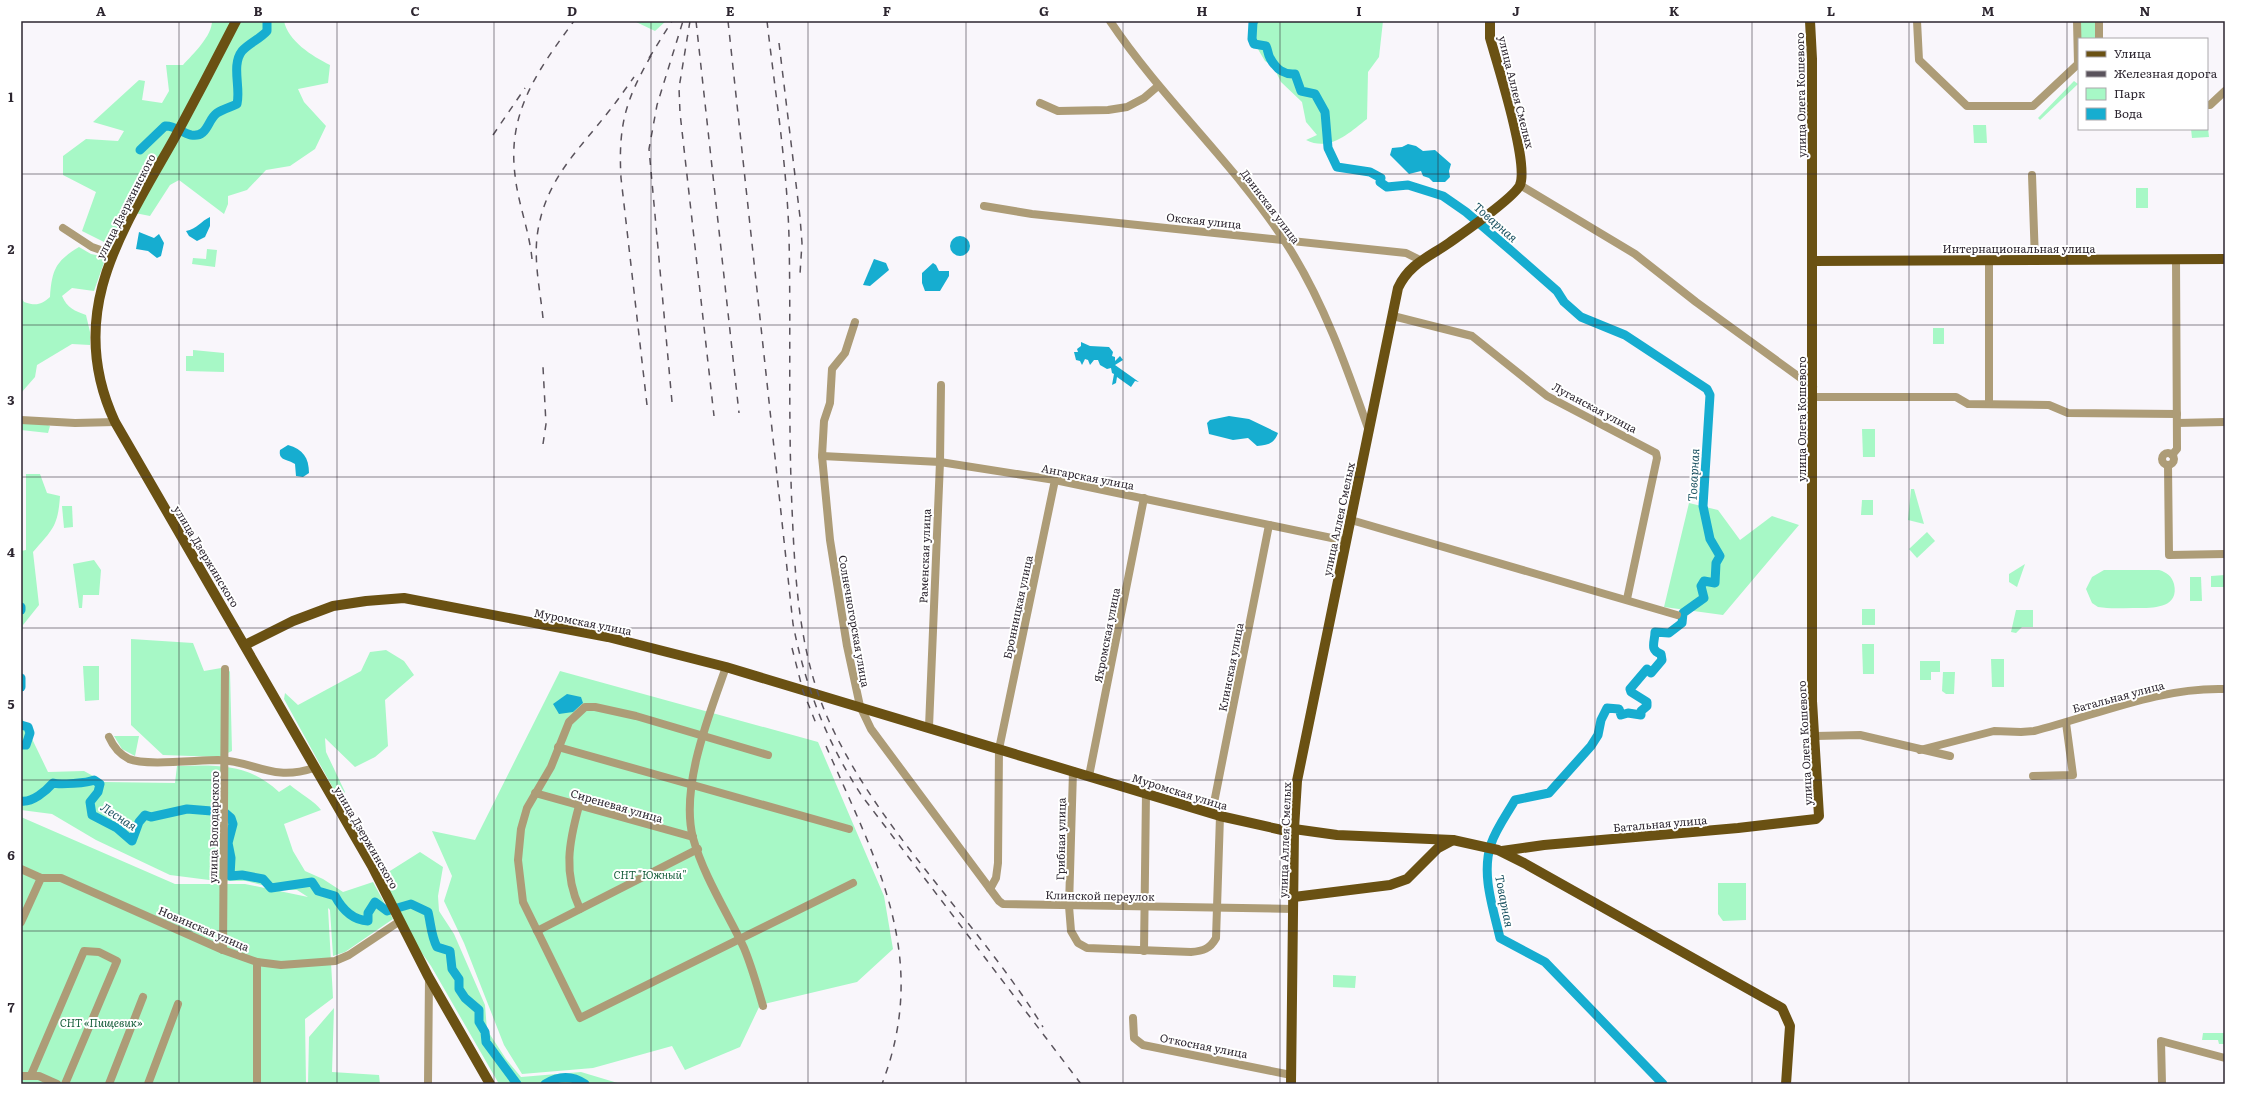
<svg xmlns="http://www.w3.org/2000/svg" width="2246" height="1105" viewBox="0 0 2246 1105" font-family="Literata,serif">
  <rect width="100%" height="100%" fill="#f9f6fb"/>
  <g fill="#a7f8c6">
    <path d="M 212,21 L 284,21 C 288,41 312,56 330,65 L 328,83 L 298,89 L 304,102 L 326,126 L 315,149 L 290,166 L 266,170 L 247,190 L 228,196 L 228,204 L 224,214 L 179,180 L 170,185 L 150,216 L 130,212 L 112,246 L 82,231 L 96,192 L 63,175 L 63,156 L 86,139 L 118,141 L 124,131 L 93,122 L 139,80 L 145,81 L 142,100 L 162,103 L 169,91 L 166,65 L 183,65 C 193,54 212,36 212,21 Z"/>
    <path d="M 634,21 L 666,21 L 655,31 Z"/>
    <path d="M 1249,21 L 1383,21 L 1379,57 L 1368,72 L 1367,119 C 1349,133 1330,152 1306,140 L 1317,135 L 1306,122 L 1302,102 L 1281,82 L 1273,66 L 1265,61 L 1259,51 L 1253,38 Z"/>
    <path d="M 2080,21 L 2096,21 L 2096,39 L 2079,39 Z"/>
    <path d="M 2074,81 L 2078,84 L 2040,120 L 2038,118 Z"/>
    <path d="M 2207,120 L 2209,137 L 2192,138 L 2191,129 L 2207,129 Z"/>
    <path d="M 1973,125 L 1986,125 L 1987,143 L 1974,143 Z"/>
    <rect x="2136" y="188" width="12" height="20"/>
    <path d="M 79,247 L 91,254 L 106,257 L 94,291 L 72,288 L 62,296 C 67,308 75,311 86,315 L 90,332 L 90,345 L 72,344 L 37,365 L 35,377 L 21,393 L 21,297 L 24,302 C 36,306 41,305 50,297 C 52,269 56,261 79,247 Z"/>
    <path d="M 207,249 L 217,250 L 215,267 L 192,264 L 193,258 L 206,259 Z"/>
    <rect x="1933" y="328" width="11" height="16"/>
    <path d="M 193,350 L 224,353 L 224,372 L 186,371 L 186,356 L 193,356 Z"/>
    <path d="M 21,423 L 46,424 L 50,426 L 48,433 L 21,430 Z"/>
    <path d="M 1862,429 L 1875,429 L 1875,457 L 1863,457 Z"/>
    <path d="M 26,474 L 40,474 L 47,493 L 60,496 C 58,527 52,530 33,552 L 39,605 L 23,625 L 21,640 L 21,551 L 26,550 Z"/>
    <path d="M 1911,489 L 1914,489 L 1924,524 L 1908,520 Z"/>
    <path d="M 1862,500 L 1873,500 L 1873,515 L 1861,515 Z"/>
    <path d="M 1689,503 L 1718,510 L 1740,540 L 1772,516 L 1799,525 L 1723,615 L 1664,607 Z"/>
    <path d="M 62,506 L 72,506 L 73,527 L 64,528 Z"/>
    <path d="M 1927,532 L 1935,541 L 1917,558 L 1909,549 Z"/>
    <path d="M 94,560 L 101,570 L 99,595 L 83,595 L 82,608 L 79,608 L 73,564 Z"/>
    <path d="M 2025,564 L 2017,587 L 2009,582 L 2009,574 Z"/>
    <path d="M 2104,570 L 2159,570 C 2166,572 2172,576 2174,584 C 2180,610 2149,608 2133,608 C 2121,608 2110,609 2098,607 L 2092,603 L 2086,589 L 2092,577 Z"/>
    <path d="M 2225,575 L 2225,587 L 2211,587 L 2211,576 Z"/>
    <path d="M 2190,577 L 2201,577 L 2202,601 L 2190,601 Z"/>
    <rect x="1862" y="609" width="13" height="16"/>
    <path d="M 2016,610 L 2033,610 L 2033,627 L 2022,627 L 2016,633 L 2011,632 Z"/>
    <path d="M 131,639 L 193,643 L 204,671 L 227,667 L 230,672 L 232,751 L 219,757 L 163,755 L 131,725 Z"/>
    <path d="M 1862,644 L 1874,644 L 1874,674 L 1863,674 Z"/>
    <path d="M 386,650 L 404,661 L 414,675 L 385,700 L 388,746 L 375,757 L 355,767 L 325,738 L 326,752 L 345,792 L 339,799 L 284,699 L 285,693 L 298,705 L 361,671 L 370,652 Z"/>
    <path d="M 1991,659 L 2004,659 L 2004,687 L 1992,687 Z"/>
    <path d="M 1920,661 L 1940,661 L 1940,672 L 1931,672 L 1931,680 L 1920,680 Z"/>
    <path d="M 83,666 L 99,666 L 99,700 L 85,701 Z"/>
    <path d="M 560,671 L 818,742 L 884,896 L 893,949 L 857,982 L 760,1005 L 740,1047 L 685,1070 L 672,1046 L 593,1068 L 522,1074 L 504,1045 L 464,943 L 444,901 L 452,876 L 432,831 L 475,840 Z"/>
    <path d="M 1943,672 L 1955,672 L 1954,694 L 1946,694 L 1942,691 Z"/>
    <path d="M 21,716 L 48,772 L 84,771 L 104,782 L 175,783 L 177,766 C 217,765 248,763 279,792 L 290,785 C 298,792 316,802 321,810 L 284,824 L 293,851 L 305,871 L 323,879 L 343,892 L 373,882 L 393,919 L 345,952 L 333,956 L 330,910 L 328,908 L 333,998 L 305,1019 L 306,1084 L 21,1084 L 21,817 L 175,884 L 245,884 L 308,897 L 297,890 L 281,890 L 246,881 L 217,881 L 170,875 L 96,840 L 52,814 L 21,810 Z"/>
    <path d="M 114,736 L 139,736 L 135,756 L 122,749 Z"/>
    <path d="M 420,852 L 443,867 L 438,896 L 439,911 L 454,934 L 485,1005 L 487,1030 L 506,1059 L 521,1077 L 581,1072 L 621,1084 L 499,1084 L 431,966 L 419,949 L 382,876 Z"/>
    <path d="M 1718,883 L 1746,883 L 1746,920 L 1723,921 L 1718,914 Z"/>
    <path d="M 1333,975 L 1356,976 L 1355,988 L 1333,987 Z"/>
    <path d="M 334,1008 L 332,1072 L 379,1075 L 380,1084 L 308,1084 L 309,1037 Z"/>
    <path d="M 2203,1033 L 2225,1033 L 2225,1044 L 2219,1044 L 2218,1040 L 2202,1040 Z"/>
  </g>
  <g fill="#16add0">
    <path d="M 1408,144 L 1416,146 L 1423,151 L 1435,150 L 1451,164 L 1449,171 L 1450,177 L 1445,182 L 1433,182 L 1429,178 L 1423,176 L 1421,171 L 1409,174 L 1390,155 L 1392,148 L 1402,147 Z"/>
    <path d="M 210,217 L 210,226 L 205,237 L 197,241 L 189,236 L 186,231 C 197,229 201,221 210,217 Z"/>
    <path d="M 139,232 L 154,238 L 159,234 L 164,243 L 161,256 L 157,258 L 148,251 L 136,249 Z"/>
    <circle cx="960" cy="246" r="10"/>
    <path d="M 874,259 L 886,263 L 889,270 L 870,286 L 863,285 Z"/>
    <path d="M 933,263 L 936,265 L 939,271 L 949,271 L 949,276 L 940,291 L 925,291 L 922,283 L 922,273 Z"/>
    <path d="M 1081,342 L 1090,346 L 1109,347 L 1113,352 L 1112,356 L 1115,357 L 1115,361 L 1120,356 L 1123,360 L 1115,365 L 1139,382 L 1135,381 L 1131,387 L 1117,377 L 1116,383 L 1112,385 L 1114,374 L 1112,373 L 1111,368 L 1107,369 L 1100,365 L 1098,360 L 1094,360 L 1090,365 L 1088,360 L 1085,359 L 1082,365 L 1080,361 L 1076,360 L 1074,352 L 1078,352 L 1077,349 L 1081,346 Z"/>
    <path d="M 1229,416 L 1249,419 L 1278,433 C 1274,444 1268,445 1257,446 L 1248,438 L 1233,440 L 1209,434 L 1207,423 L 1210,420 Z"/>
    <path d="M 288,445 C 303,449 309,458 309,473 L 303,477 L 296,476 L 295,464 C 288,459 278,461 280,450 Z"/>
    <path d="M 567,694 L 581,697 L 583,703 L 573,712 L 559,714 L 553,704 Z"/>
  </g>
  <g fill="none" stroke-linecap="round" stroke-linejoin="round">
    <g stroke="#16add0" stroke-width="9">
      <path d="M 1254,21 L 1253,22 L 1252,39 L 1254,44 L 1266,46 C 1268,50 1268,55 1270,58 C 1276,69 1283,75 1295,74 L 1301,91 L 1315,94 L 1325,112 L 1328,148 L 1337,167 L 1370,172 L 1381,178 L 1380,182 L 1387,187 L 1408,185 L 1443,196 L 1466,212 L 1508,248 L 1557,291 L 1564,302 L 1581,317 L 1625,335 L 1707,389 L 1710,395 L 1703,506 L 1710,539 L 1720,556 L 1716,563 L 1715,583 L 1704,581 L 1701,586 L 1704,598 L 1683,613 L 1682,623 L 1669,633 L 1655,632 C 1655,642 1649,650 1661,654 L 1662,660 L 1651,673 L 1647,669 L 1630,689 L 1631,692 L 1647,702 L 1647,706 L 1641,711 L 1641,715 L 1628,713 L 1621,715 L 1619,709 L 1607,708 L 1601,720 L 1598,735 L 1591,746 L 1549,793 L 1515,800 C 1507,814 1496,829 1491,844 C 1481,874 1493,908 1500,938 L 1545,962 L 1663,1084"/>
      <path d="M 140,150 L 165,126 C 174,125 182,133 191,135 C 208,138 207,120 217,113 C 223,109 231,107 237,104 C 241,88 231,65 242,51 C 249,43 260,39 267,31 L 267,21"/>
      <path d="M 21,607 L 21,610"/>
      <path d="M 21,678 L 21,687"/>
      <path d="M 21,725 L 28,727 L 30,733 L 26,745 L 21,745"/>
      <path d="M 21,801 C 32,803 46,791 53,783 C 59,785 88,783 94,780 L 100,784 L 98,792 L 90,802 L 92,815 L 117,828 L 132,841 L 139,822 L 145,815 L 151,817 L 187,809 L 224,812 L 231,818 L 233,824 L 228,843 L 231,858 L 230,876 L 242,875 L 263,879 L 271,888 L 312,882 L 318,891 L 335,896 C 342,909 352,920 368,921 L 368,913 L 375,902 L 387,911 L 411,904 L 428,912 C 431,924 431,936 437,947 L 450,951 L 452,969 L 459,979 L 459,989 L 465,998 L 479,1010 L 479,1022 L 485,1032 L 486,1042 L 517,1084"/>
      <path d="M 545,1084 C 558,1076 572,1075 585,1084"/>
    </g>
    <g stroke="#ad9c77" stroke-width="8">
      <path d="M 1110,21 C 1163,100 1235,164 1286,243 C 1323,300 1347,368 1369,431"/>
      <path d="M 1917,21 L 1919,60 L 1967,106 L 2033,106 L 2078,64 L 2079,65"/>
      <path d="M 2077,21 L 2078,64"/>
      <path d="M 2099,21 L 2099,39"/>
      <path d="M 1040,103 L 1058,111 L 1108,110 L 1127,107 L 1144,98 L 1158,86"/>
      <path d="M 2207,105 L 2210,105 L 2225,91"/>
      <path d="M 2032,175 L 2035,260"/>
      <path d="M 1520,185 L 1635,254 L 1696,302 L 1813,387"/>
      <path d="M 984,206 L 1032,214 L 1406,253 L 1420,260"/>
      <path d="M 63,228 L 92,247 L 112,254"/>
      <path d="M 1393,316 L 1472,336 L 1547,396 L 1656,453 L 1657,458 L 1627,599"/>
      <path d="M 855,322 L 845,353 L 832,369 L 830,403 L 824,421 L 822,456 L 830,540 L 847,646 L 860,706 L 871,729 L 999,901 L 1003,904 L 1294,909"/>
      <path d="M 1813,397 L 1956,397 L 1968,404 L 2049,405 L 2068,413 L 2177,414"/>
      <path d="M 1989,404 L 1989,260"/>
      <path d="M 21,420 L 75,423 L 115,422"/>
      <path d="M 2177,423 L 2225,422"/>
      <circle cx="2168" cy="459" r="6"/>
      <path d="M 2172,455 L 2177,449 L 2176,259"/>
      <path d="M 822,456 L 940,462 L 1055,480 L 1346,541"/>
      <path d="M 2168,465 L 2169,555 L 2225,554"/>
      <path d="M 1351,520 L 1677,615"/>
      <path d="M 726,667 C 709,715 680,787 693,838 C 704,877 727,912 744,948 C 752,967 757,986 763,1006"/>
      <path d="M 929,727 L 940,462 L 941,385"/>
      <path d="M 1815,736 L 1860,735 L 1950,756"/>
      <path d="M 109,737 C 113,746 119,754 129,759 C 145,766 197,760 218,760 C 256,761 271,782 314,768"/>
      <path d="M 558,747 L 849,829"/>
      <path d="M 1920,750 L 1994,731 L 2021,732 L 2034,731 C 2097,715 2159,687 2225,689"/>
      <path d="M 768,755 L 636,716 L 595,707 L 585,707 L 569,722 L 551,767 L 527,808 L 521,829 L 518,860 L 523,902 L 580,1018 L 853,883"/>
      <path d="M 1073,771 L 1069,906 L 1071,931 L 1078,943 L 1087,948 L 1191,952 C 1203,951 1210,949 1216,938 L 1220,816"/>
      <path d="M 1089,776 L 1144,498"/>
      <path d="M 2033,776 L 2073,775 L 2066,723"/>
      <path d="M 535,793 L 693,837"/>
      <path d="M 579,806 C 569,842 563,873 580,909"/>
      <path d="M 1212,813 L 1269,525"/>
      <path d="M 21,869 L 41,878 L 61,878 L 223,950 L 257,962 L 281,965 L 335,961 L 349,955 L 400,921"/>
      <path d="M 990,889 L 996,878 L 998,863 L 999,749 L 1055,480"/>
      <path d="M 21,922 L 41,878"/>
      <path d="M 537,931 L 698,849"/>
      <path d="M 223,950 L 225,669"/>
      <path d="M 1144,951 L 1146,793"/>
      <path d="M 1133,1018 L 1134,1038 L 1143,1045 L 1291,1075"/>
      <path d="M 31,1075 L 84,951 L 99,952 L 117,961 L 65,1084"/>
      <path d="M 21,1076 L 39,1076 L 57,1084"/>
      <path d="M 109,1084 L 143,997"/>
      <path d="M 148,1084 L 178,1004"/>
      <path d="M 257,1084 L 257,962"/>
      <path d="M 428,1084 L 429,977"/>
      <path d="M 2162,1084 L 2161,1041 L 2225,1058"/>
    </g>
    <g stroke="#6a5113" stroke-width="10">
      <path d="M 236,21 C 216,60 195,100 174,139 C 122,231 64,313 115,422 L 372,866 L 428,976 L 490,1084"/>
      <path d="M 1813,261 L 2225,259"/>
      <path d="M 245,645 L 293,621 L 333,606 L 366,601 L 404,598 L 608,637 L 726,667 L 1220,816 L 1282,830 L 1294,829 L 1337,835 L 1453,840 L 1498,850 L 1524,863 L 1782,1008 L 1790,1026 L 1786,1084"/>
      <path d="M 1502,851 L 1544,845 L 1738,828 L 1816,819 L 1819,816 L 1812,701 L 1812,59 L 1810,21"/>
      <path d="M 1294,897 L 1390,885 L 1407,879 L 1438,848 L 1453,840"/>
      <path d="M 1291,1084 L 1294,829 L 1297,781 L 1398,288 C 1409,264 1429,257 1449,243 C 1463,233 1514,198 1520,185 C 1529,163 1498,66 1490,38 L 1490,21"/>
    </g>
    <g stroke="#5a535c" stroke-width="1.5" stroke-dasharray="7 7" stroke-linecap="butt">
      <path d="M 690,21 L 679,88 L 680,113 L 714,416"/>
      <path d="M 696,21 L 739,413"/>
      <path d="M 728,21 L 793,624 C 805,686 827,743 862,796 L 1081,1084"/>
      <path d="M 767,21 C 775,92 787,165 789,237 C 791,327 788,418 792,508 C 795,580 799,655 829,721 C 881,835 978,921 1043,1027"/>
      <path d="M 779,43 L 800,217 L 802,243 L 800,274"/>
      <path d="M 649,58 L 672,21"/>
      <path d="M 493,135 L 525,88"/>
      <path d="M 532,259 C 529,229 518,204 515,175 C 507,112 538,70 574,21"/>
      <path d="M 543,318 C 540,289 533,259 538,230 C 547,178 578,151 609,111 C 618,100 626,88 634,77"/>
      <path d="M 672,402 L 649,149 L 657,105 L 683,21"/>
      <path d="M 647,405 L 621,178 C 618,124 626,99 652,54"/>
      <path d="M 543,444 L 546,424 L 543,367"/>
      <path d="M 792,648 L 803,691 L 817,726"/>
      <path d="M 826,746 C 876,861 931,956 882,1084"/>
    </g>
  </g>
  <path fill="none" stroke="#2d2630" stroke-width="1" stroke-opacity="0.55" d="M 179,21 L 179,1084M 337,21 L 337,1084M 494,21 L 494,1084M 651,21 L 651,1084M 808,21 L 808,1084M 966,21 L 966,1084M 1123,21 L 1123,1084M 1280,21 L 1280,1084M 1438,21 L 1438,1084M 1595,21 L 1595,1084M 1752,21 L 1752,1084M 1909,21 L 1909,1084M 2067,21 L 2067,1084M 21,174 L 2225,174M 21,325 L 2225,325M 21,477 L 2225,477M 21,628 L 2225,628M 21,780 L 2225,780M 21,931 L 2225,931"/>
  <g text-anchor="middle" dominant-baseline="central" stroke-width="4" stroke-linejoin="round" paint-order="stroke">
    <g font-size="11" fill="#2d2630" stroke="#fff">
      <text transform="translate(1517 92) rotate(76)">улица Аллея Смелых</text>
      <text transform="translate(1800 95) rotate(-91)">улица Олега Кошевого</text>
      <text transform="translate(125 206) rotate(-63)">улица Дзержинского</text>
      <text transform="translate(1271 206) rotate(53)">Двинская улица</text>
      <text transform="translate(1204 220) rotate(6)">Окская улица</text>
      <text x="2019" y="248">Интернациональная улица</text>
      <text transform="translate(1595 407) rotate(28)">Луганская улица</text>
      <text transform="translate(1801 419) rotate(-90)">улица Олега Кошевого</text>
      <text transform="translate(1088 476) rotate(11)">Ангарская улица</text>
      <text transform="translate(1338 519) rotate(-78)">улица Аллея Смелых</text>
      <text transform="translate(207 556) rotate(59)">улица Дзержинского</text>
      <text transform="translate(924 556) rotate(-88)">Раменская улица</text>
      <text transform="translate(1017 607) rotate(-78)">Бронницкая улица</text>
      <text transform="translate(583 621) rotate(11)">Муромская улица</text>
      <text transform="translate(855 621) rotate(80)">Солнечногорская улица</text>
      <text transform="translate(1106 635) rotate(-79)">Яхромская улица</text>
      <text transform="translate(1230 667) rotate(-79)">Клинская улица</text>
      <text transform="translate(2118 696) rotate(-15)">Батальная улица</text>
      <text transform="translate(1804 743) rotate(-93)">улица Олега Кошевого</text>
      <text transform="translate(1180 791) rotate(17)">Муромская улица</text>
      <text transform="translate(617 805) rotate(16)">Сиреневая улица</text>
      <text transform="translate(1660 823) rotate(-5)">Батальная улица</text>
      <text transform="translate(213 827) rotate(-89)">улица Володарского</text>
      <text transform="translate(367 837) rotate(60)">улица Дзержинского</text>
      <text transform="translate(1060 839) rotate(-89)">Грибная улица</text>
      <text transform="translate(1284 840) rotate(-88)">улица Аллея Смелых</text>
      <text transform="translate(1100 895) rotate(1)">Клинской переулок</text>
      <text transform="translate(204 928) rotate(23)">Новинская улица</text>
      <text transform="translate(1204 1045) rotate(11)">Откосная улица</text>
    </g>
    <g font-size="11" font-style="italic" fill="#145c39" stroke="#fff">
      <text x="650" y="874">СНТ "Южный"</text>
      <text x="101" y="1022">СНТ «Пищевик»</text>
    </g>
    <g font-size="12" font-style="italic" fill="#1e5463" stroke="#fff">
      <text transform="translate(1496 222) rotate(41)">Товарная</text>
      <text transform="translate(1693 475) rotate(-87)">Товарная</text>
      <text transform="translate(119 816) rotate(33)">Лесная</text>
      <text transform="translate(1505 901) rotate(79)">Товарная</text>
    </g>
  </g>
  <rect width="2246" height="1105" fill="none" stroke="#ffffff" stroke-width="44"/>
  <rect x="2078" y="38" width="130" height="92" fill="#ffffff" stroke="#aba8ac"/>
  <rect x="2086" y="51" width="20" height="6" fill="#6a5113" stroke="#aba8ac"/>
  <text x="2114" y="58" font-size="12" fill="#2d2630">Улица</text>
  <rect x="2086" y="71" width="20" height="6" fill="#5a535c" stroke="#aba8ac"/>
  <text x="2114" y="78" font-size="12" fill="#2d2630">Железная дорога</text>
  <rect x="2086" y="88" width="20" height="12" fill="#a7f8c6" stroke="#aba8ac"/>
  <text x="2114" y="98" font-size="12" fill="#2d2630">Парк</text>
  <rect x="2086" y="108" width="20" height="12" fill="#16add0" stroke="#aba8ac"/>
  <text x="2114" y="118" font-size="12" fill="#2d2630">Вода</text>
  <rect x="22" y="22" width="2202" height="1061" fill="none" stroke="#2d2630" stroke-width="1.5"/>
  <g font-size="13" text-anchor="middle" font-weight="bold" fill="#2d2630">
    <text x="101" y="16">A</text>
    <text x="258" y="16">B</text>
    <text x="415" y="16">C</text>
    <text x="572" y="16">D</text>
    <text x="730" y="16">E</text>
    <text x="887" y="16">F</text>
    <text x="1044" y="16">G</text>
    <text x="1202" y="16">H</text>
    <text x="1359" y="16">I</text>
    <text x="1516" y="16">J</text>
    <text x="1674" y="16">K</text>
    <text x="1831" y="16">L</text>
    <text x="1988" y="16">M</text>
    <text x="2145" y="16">N</text>
    <text x="11" y="102">1</text>
    <text x="11" y="254">2</text>
    <text x="11" y="405">3</text>
    <text x="11" y="557">4</text>
    <text x="11" y="709">5</text>
    <text x="11" y="860">6</text>
    <text x="11" y="1012">7</text>
  </g>
</svg>
